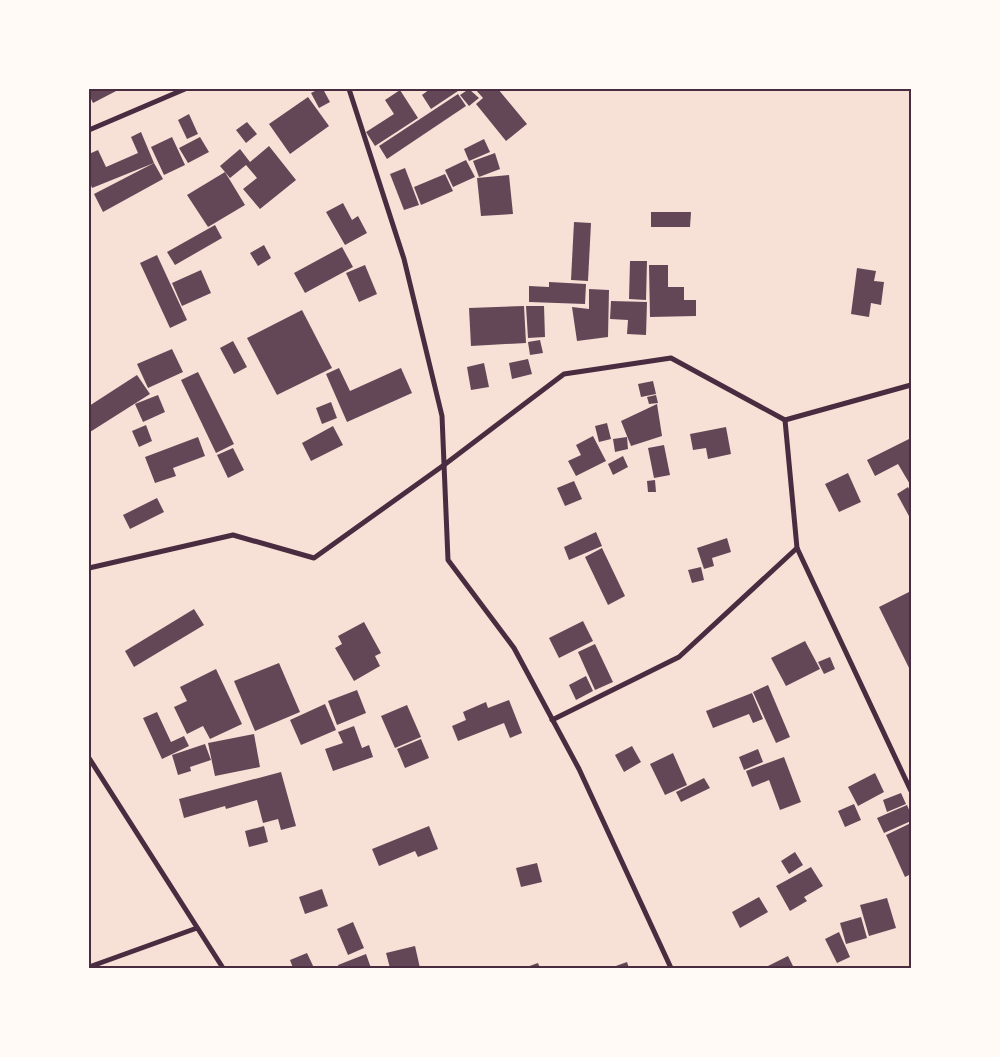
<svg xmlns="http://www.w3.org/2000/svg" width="1000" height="1057" viewBox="0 0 1000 1057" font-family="Figtree,sans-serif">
  <rect width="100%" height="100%" fill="#f7e1d7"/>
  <g fill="#644757">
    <path d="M 89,89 L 120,89 L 93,103 L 89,95 Z"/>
    <path d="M 319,89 L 323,89 L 330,102 L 319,108 L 311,93 Z"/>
    <path d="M 430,89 L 461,89 L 431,109 L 422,95 Z"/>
    <path d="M 469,89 L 479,98 L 469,106 L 460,95 Z"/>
    <path d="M 475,89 L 498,89 L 527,124 L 506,141 L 476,104 L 483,98 Z"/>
    <path d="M 400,90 L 418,118 L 375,146 L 366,132 L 394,114 L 385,100 Z"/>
    <path d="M 458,94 L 466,106 L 387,159 L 379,146 Z"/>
    <path d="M 308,97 L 329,126 L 290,154 L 269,124 Z"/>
    <path d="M 189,114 L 198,134 L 187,139 L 178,120 Z"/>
    <path d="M 247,122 L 257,134 L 246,143 L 236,130 Z"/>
    <path d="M 141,132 L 154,163 L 92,188 L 89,180 L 89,154 L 98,150 L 106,167 L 138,153 L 131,137 Z"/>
    <path d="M 172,137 L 185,165 L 164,175 L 151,147 Z"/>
    <path d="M 200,137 L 209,152 L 188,163 L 179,148 Z"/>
    <path d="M 484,139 L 490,152 L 469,161 L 464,149 Z"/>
    <path d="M 269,146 L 296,180 L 260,209 L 243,189 L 257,178 L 246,165 L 230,178 L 220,166 L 240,149 L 250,162 Z"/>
    <path d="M 495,153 L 500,169 L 479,177 L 473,161 Z"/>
    <path d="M 466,160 L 475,177 L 453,187 L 445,170 Z"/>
    <path d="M 154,163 L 163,179 L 103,212 L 94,194 Z"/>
    <path d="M 405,168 L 419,205 L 404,210 L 390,174 Z"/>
    <path d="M 225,172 L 245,205 L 208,227 L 187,195 Z"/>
    <path d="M 445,174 L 453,191 L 421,205 L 414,187 Z"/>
    <path d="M 509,175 L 513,214 L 481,216 L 477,178 Z"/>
    <path d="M 343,203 L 352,220 L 358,216 L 367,233 L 345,245 L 326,212 Z"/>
    <path d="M 651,212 L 691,212 L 690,227 L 651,227 Z"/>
    <path d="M 574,222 L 591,223 L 588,281 L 571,280 Z"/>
    <path d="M 215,225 L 222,238 L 175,265 L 167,252 Z"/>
    <path d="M 264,245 L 271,258 L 258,266 L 250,253 Z"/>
    <path d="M 342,247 L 353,267 L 305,293 L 294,273 Z"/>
    <path d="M 157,255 L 187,320 L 170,328 L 140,263 Z"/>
    <path d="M 630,261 L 647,261 L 646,300 L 629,299 Z"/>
    <path d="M 365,265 L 377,294 L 359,302 L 346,273 Z"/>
    <path d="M 649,265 L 668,265 L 668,287 L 684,287 L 684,300 L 696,300 L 696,316 L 650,317 Z"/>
    <path d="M 857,268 L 876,271 L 874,281 L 884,282 L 881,305 L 871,303 L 869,317 L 851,314 Z"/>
    <path d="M 201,270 L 211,293 L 182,306 L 172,283 Z"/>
    <path d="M 549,282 L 586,284 L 585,304 L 529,302 L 529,286 L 549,287 Z"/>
    <path d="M 589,289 L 609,290 L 608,337 L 577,341 L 572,307 L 589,309 Z"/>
    <path d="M 611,301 L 647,302 L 646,335 L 627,334 L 628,320 L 610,319 Z"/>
    <path d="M 524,306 L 526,343 L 471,346 L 469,308 Z"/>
    <path d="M 526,306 L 544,306 L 545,337 L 528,338 Z"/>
    <path d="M 302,310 L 332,368 L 277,395 L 247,338 Z"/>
    <path d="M 540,340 L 543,353 L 530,355 L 528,342 Z"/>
    <path d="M 233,341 L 247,367 L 234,374 L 220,348 Z"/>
    <path d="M 172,349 L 183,372 L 148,388 L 137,364 Z"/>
    <path d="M 528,359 L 532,374 L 512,379 L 509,363 Z"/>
    <path d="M 484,363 L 489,387 L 471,390 L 467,367 Z"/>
    <path d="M 339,368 L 350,391 L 401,368 L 412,393 L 347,422 L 326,374 Z"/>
    <path d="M 198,372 L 234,444 L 216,453 L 181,380 Z"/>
    <path d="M 137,375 L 150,394 L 90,432 L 89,406 Z"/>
    <path d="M 653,381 L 656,394 L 641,397 L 638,384 Z"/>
    <path d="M 158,395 L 165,412 L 143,422 L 135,404 Z"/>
    <path d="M 656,395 L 658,403 L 649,404 L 647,397 Z"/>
    <path d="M 331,402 L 337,418 L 322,424 L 316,408 Z"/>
    <path d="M 657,404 L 662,436 L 631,446 L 621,421 Z"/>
    <path d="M 607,423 L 611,439 L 599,442 L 595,426 Z"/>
    <path d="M 146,425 L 152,441 L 139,447 L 132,431 Z"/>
    <path d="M 333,426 L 343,445 L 311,461 L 302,443 Z"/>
    <path d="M 726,427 L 731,454 L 708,459 L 706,448 L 693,450 L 690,434 Z"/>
    <path d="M 593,436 L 606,461 L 576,476 L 568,461 L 581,455 L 576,445 Z"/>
    <path d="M 198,437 L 205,456 L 173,468 L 176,476 L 155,483 L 145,457 Z"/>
    <path d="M 627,437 L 628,449 L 615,452 L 613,439 Z"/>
    <path d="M 911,438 L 911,486 L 898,464 L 875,476 L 867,460 Z"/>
    <path d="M 664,445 L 670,475 L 654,478 L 648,448 Z"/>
    <path d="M 233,448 L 244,470 L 228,478 L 217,455 Z"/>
    <path d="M 623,456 L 628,467 L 613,475 L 608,464 Z"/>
    <path d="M 848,473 L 861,502 L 839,512 L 825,484 Z"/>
    <path d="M 655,480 L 656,492 L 648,492 L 647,481 Z"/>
    <path d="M 574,481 L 582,499 L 565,506 L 557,488 Z"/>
    <path d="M 908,487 L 911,493 L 910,518 L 897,494 Z"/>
    <path d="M 157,498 L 164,512 L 130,529 L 123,515 Z"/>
    <path d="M 596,532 L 602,546 L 569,560 L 564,547 Z"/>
    <path d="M 727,538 L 731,552 L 712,558 L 714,566 L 704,569 L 697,548 Z"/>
    <path d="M 602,548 L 625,596 L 608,605 L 585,557 Z"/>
    <path d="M 701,567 L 704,580 L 692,583 L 688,570 Z"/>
    <path d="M 911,591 L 911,672 L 879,607 Z"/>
    <path d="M 194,609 L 204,625 L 134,667 L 125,651 Z"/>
    <path d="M 583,621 L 593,641 L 559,658 L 549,638 Z"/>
    <path d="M 364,622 L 381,653 L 375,656 L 380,666 L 354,681 L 335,648 L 342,644 L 338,636 Z"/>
    <path d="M 805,641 L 820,669 L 786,686 L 771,658 Z"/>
    <path d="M 595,644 L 613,682 L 595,690 L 578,652 Z"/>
    <path d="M 830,657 L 835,669 L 824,674 L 818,662 Z"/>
    <path d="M 279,663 L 300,712 L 255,731 L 234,681 Z"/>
    <path d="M 216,669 L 242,724 L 210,739 L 203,726 L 187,734 L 174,707 L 187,701 L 180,687 Z"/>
    <path d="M 586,676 L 593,691 L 576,700 L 569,685 Z"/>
    <path d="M 768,685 L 790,737 L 776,743 L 753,692 Z"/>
    <path d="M 357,690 L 366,713 L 337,725 L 328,701 Z"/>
    <path d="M 752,693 L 763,719 L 753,723 L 749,714 L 713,728 L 706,711 Z"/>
    <path d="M 509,700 L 522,733 L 510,738 L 504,723 L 458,741 L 452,726 L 466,720 L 463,712 L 486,702 L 488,708 Z"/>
    <path d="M 325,704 L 336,730 L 301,745 L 290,720 Z"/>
    <path d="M 407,705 L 421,737 L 395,748 L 381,716 Z"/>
    <path d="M 157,712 L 171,742 L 184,736 L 189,746 L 162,759 L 143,718 Z"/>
    <path d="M 354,726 L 362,748 L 369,745 L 373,757 L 333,771 L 325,749 L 343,743 L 338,732 Z"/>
    <path d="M 254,734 L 260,767 L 215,776 L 208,743 Z"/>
    <path d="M 421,739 L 429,758 L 405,768 L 397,749 Z"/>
    <path d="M 205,744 L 211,760 L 190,767 L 191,771 L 178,775 L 172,755 Z"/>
    <path d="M 632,746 L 641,762 L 624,772 L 615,755 Z"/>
    <path d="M 758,749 L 763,762 L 744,770 L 739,757 Z"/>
    <path d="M 673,753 L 687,785 L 665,795 L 650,764 Z"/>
    <path d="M 784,757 L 801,802 L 780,810 L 769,780 L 752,787 L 746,771 Z"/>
    <path d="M 281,772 L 296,826 L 281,830 L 278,819 L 263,823 L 257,800 L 226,809 L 225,806 L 184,818 L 179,799 Z"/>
    <path d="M 875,773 L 884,792 L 858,806 L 848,787 Z"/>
    <path d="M 704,778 L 710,788 L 681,802 L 676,792 Z"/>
    <path d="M 901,793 L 906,804 L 887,812 L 883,800 Z"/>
    <path d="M 854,804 L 861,820 L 845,827 L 838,811 Z"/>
    <path d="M 907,805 L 911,814 L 911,821 L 884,833 L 877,818 Z"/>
    <path d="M 911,823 L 911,874 L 905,877 L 886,835 Z"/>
    <path d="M 264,826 L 268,842 L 249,847 L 245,831 Z"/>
    <path d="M 429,826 L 438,849 L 418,857 L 415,851 L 379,866 L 372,849 Z"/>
    <path d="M 795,852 L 803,865 L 789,874 L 781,861 Z"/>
    <path d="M 537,863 L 542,882 L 521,887 L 516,868 Z"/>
    <path d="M 811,867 L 823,886 L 804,897 L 807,901 L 790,911 L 776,886 Z"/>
    <path d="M 322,889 L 328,906 L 305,914 L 299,897 Z"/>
    <path d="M 759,897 L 768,912 L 740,928 L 732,912 Z"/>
    <path d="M 887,898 L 896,928 L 869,936 L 860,905 Z"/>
    <path d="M 861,917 L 867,938 L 846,944 L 840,923 Z"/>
    <path d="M 353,922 L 364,948 L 348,955 L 337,929 Z"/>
    <path d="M 839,932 L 850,957 L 837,963 L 825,939 Z"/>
    <path d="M 415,946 L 420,968 L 390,968 L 386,953 Z"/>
    <path d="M 307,953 L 314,968 L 293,968 L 290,960 Z"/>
    <path d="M 366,954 L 371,968 L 339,968 L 338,965 Z"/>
    <path d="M 788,956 L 794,968 L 764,968 Z"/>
    <path d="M 627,962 L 629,968 L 614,968 L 613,967 Z"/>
    <path d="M 538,963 L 540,968 L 524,968 Z"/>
  </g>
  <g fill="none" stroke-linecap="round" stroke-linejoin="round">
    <g stroke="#4a2c40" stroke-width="5">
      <path d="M 349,89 L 404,259 L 442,416 L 448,560 L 514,648 L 579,769 L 671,968"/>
      <path d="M 89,130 L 185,89"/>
      <path d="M 797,548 L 911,791"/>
      <path d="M 89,568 L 233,535 L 314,558 L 444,465 L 564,374 L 671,358 L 785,420 L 911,385"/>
      <path d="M 552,720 L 679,657 L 797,548 L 785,420"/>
      <path d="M 89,758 L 223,968"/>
      <path d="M 89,967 L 197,928"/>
    </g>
  </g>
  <rect width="1000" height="1057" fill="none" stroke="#fffaf5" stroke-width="180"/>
  <rect x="90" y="90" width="820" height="877" fill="none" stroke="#4a2c40" stroke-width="2"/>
</svg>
